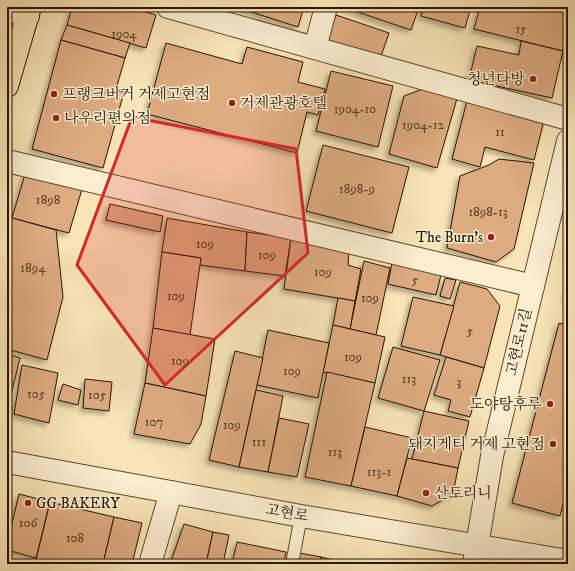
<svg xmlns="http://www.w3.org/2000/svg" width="575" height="571" viewBox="0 0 575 571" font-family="'IM FELL DW Pica','Noto Serif KR',serif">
  <defs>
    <filter id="shadow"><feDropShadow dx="-3.5" dy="3.5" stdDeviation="2" flood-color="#0004"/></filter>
  </defs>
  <rect width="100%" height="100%" fill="#f8e4b6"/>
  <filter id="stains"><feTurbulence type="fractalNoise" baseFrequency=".005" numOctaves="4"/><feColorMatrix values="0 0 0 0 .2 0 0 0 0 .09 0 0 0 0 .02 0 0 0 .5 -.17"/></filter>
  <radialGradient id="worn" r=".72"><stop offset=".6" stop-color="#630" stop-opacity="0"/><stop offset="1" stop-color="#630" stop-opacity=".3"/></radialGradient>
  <g fill="#ddab80" stroke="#261500" filter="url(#shadow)">
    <path d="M 72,7 L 129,7 L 156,15 L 146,48 L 67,25 Z"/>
    <path d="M 236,7 L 304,7 L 298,27 Z"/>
    <path d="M 343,7 L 419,7 L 411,30 Z"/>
    <path d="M 423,7 L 471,7 L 465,28 L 421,16 Z"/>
    <path d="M 480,7 L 568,7 L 568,29 L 563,51 L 474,29 Z"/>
    <path d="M 336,15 L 389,33 L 380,59 L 327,41 Z"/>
    <path d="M 67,25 L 130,43 L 125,58 L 61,40 Z"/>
    <path d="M 61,40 L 125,58 L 116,89 L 124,92 L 103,168 L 32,149 Z"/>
    <path d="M 521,41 L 563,51 L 552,98 L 469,80 L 477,46 L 519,55 Z"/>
    <path d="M 166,43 L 242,64 L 247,47 L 303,62 L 298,82 L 325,89 L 318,115 L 307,112 L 297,153 L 147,114 Z"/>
    <path d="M 331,71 L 393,86 L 378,147 L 316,131 Z"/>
    <path d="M 428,87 L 458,95 L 437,168 L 389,154 L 404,96 Z"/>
    <path d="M 468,97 L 545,117 L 534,160 L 485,147 L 480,167 L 452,159 Z"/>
    <path d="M 323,145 L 409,167 L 392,233 L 306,211 Z"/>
    <path d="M 499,159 L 534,163 L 514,249 L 496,262 L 447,248 L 460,176 L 489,165 Z"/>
    <path d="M 25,174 L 82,189 L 69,233 L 12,218 Z"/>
    <path d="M 110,204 L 163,216 L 160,232 L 106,220 Z"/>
    <path d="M 12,218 L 56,230 L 63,297 L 47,360 L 7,349 L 7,239 Z"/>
    <path d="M 167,218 L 247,232 L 245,271 L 200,265 L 201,258 L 162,252 Z"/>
    <path d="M 247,232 L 291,238 L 285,276 L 245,271 Z"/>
    <path d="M 291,238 L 349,249 L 348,265 L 361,269 L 355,301 L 284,289 Z"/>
    <path d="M 162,252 L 201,258 L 190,335 L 153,328 Z"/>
    <path d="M 364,261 L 390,268 L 376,335 L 350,329 Z"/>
    <path d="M 392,263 L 441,275 L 436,295 L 388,284 Z"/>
    <path d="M 445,278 L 456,280 L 450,299 L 440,296 Z"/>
    <path d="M 460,282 L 487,289 L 500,306 L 484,368 L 440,355 Z"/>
    <path d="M 568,290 L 568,300 L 565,297 Z"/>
    <path d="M 413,297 L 454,306 L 440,355 L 401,346 Z"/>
    <path d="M 338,298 L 355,301 L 350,329 L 333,325 Z"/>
    <path d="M 559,323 L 568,325 L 568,486 L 560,516 L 512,503 Z"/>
    <path d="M 333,325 L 385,337 L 375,383 L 323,372 Z"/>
    <path d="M 153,328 L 215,339 L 206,396 L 145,383 Z"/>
    <path d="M 268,330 L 329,343 L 318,398 L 257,385 Z"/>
    <path d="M 393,347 L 440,360 L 424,411 L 378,398 Z"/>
    <path d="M 235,351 L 263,358 L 239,467 L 209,460 Z"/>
    <path d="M 7,354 L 20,358 L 7,411 Z"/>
    <path d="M 446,357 L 484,368 L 470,417 L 448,411 L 451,400 L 434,395 Z"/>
    <path d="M 22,365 L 58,373 L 49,423 L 14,414 Z"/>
    <path d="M 327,372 L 375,383 L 351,486 L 305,477 Z"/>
    <path d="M 85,379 L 112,382 L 109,411 L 83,408 Z"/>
    <path d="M 145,383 L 206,396 L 201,424 L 190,444 L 134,434 Z"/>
    <path d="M 63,384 L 81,390 L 78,405 L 58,400 Z"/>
    <path d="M 256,390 L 283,396 L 268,472 L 239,467 Z"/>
    <path d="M 424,411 L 469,421 L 458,468 L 412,459 Z"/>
    <path d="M 279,418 L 309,424 L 297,477 L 268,472 Z"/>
    <path d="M 365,427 L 412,438 L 397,496 L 351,486 Z"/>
    <path d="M 407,458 L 458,468 L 453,494 L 432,506 L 397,496 Z"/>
    <path d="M 19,494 L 50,502 L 36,558 L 7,550 L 7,544 Z"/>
    <path d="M 50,502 L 114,517 L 103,564 L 35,564 Z"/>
    <path d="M 114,517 L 142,523 L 132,564 L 103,564 Z"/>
    <path d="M 184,524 L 213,532 L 206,564 L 170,564 Z"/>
    <path d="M 213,532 L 229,535 L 223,564 L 206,564 Z"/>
    <path d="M 237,542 L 286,552 L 284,564 L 232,564 Z"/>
    <path d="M 299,553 L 321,557 L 320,564 L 297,564 Z"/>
    <path d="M 321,557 L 346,563 L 345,564 L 320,564 Z"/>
  </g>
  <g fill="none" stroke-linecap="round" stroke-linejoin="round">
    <g stroke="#5a492e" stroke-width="14">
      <path id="service" d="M 292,564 L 301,516"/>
    </g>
    <g stroke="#5a492e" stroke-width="24">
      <g id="minor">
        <path d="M 168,7 L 568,119"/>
        <path d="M 7,10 L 28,16"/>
        <path d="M 315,48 L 326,7"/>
        <path d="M 7,161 L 533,286"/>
        <path d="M 150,564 L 171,492"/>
        <path d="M 474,564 L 492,456 L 568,141"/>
      </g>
    </g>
    <g stroke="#5a492e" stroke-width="24">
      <path id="tertiary" d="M 7,462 L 301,516 L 568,561"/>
    </g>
    <g stroke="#261500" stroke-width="24">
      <path id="primary" d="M 7,86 L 30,7"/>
    </g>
    <use href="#service" stroke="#faedd0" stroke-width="12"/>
    <use href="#minor" stroke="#faedd0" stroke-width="22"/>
    <use href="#tertiary" stroke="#faedd0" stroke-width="22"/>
    <use href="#primary" stroke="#f8e4b6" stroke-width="22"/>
  </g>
  <path fill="#d62828" fill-opacity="0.2" stroke="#d62828" stroke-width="3" stroke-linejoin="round" d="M 132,117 L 296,149 L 308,253 L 165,385 L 77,265 Z"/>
  <g fill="#8f2418" stroke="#faedd0" stroke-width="1.5">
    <circle cx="533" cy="79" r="4"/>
    <circle cx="54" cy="94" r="4"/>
    <circle cx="232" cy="103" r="4"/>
    <circle cx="56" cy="118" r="4"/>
    <circle cx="491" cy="237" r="4"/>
    <circle cx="550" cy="404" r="4"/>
    <circle cx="553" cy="444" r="4"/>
    <circle cx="426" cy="493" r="4"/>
    <circle cx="28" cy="503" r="4"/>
  </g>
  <g text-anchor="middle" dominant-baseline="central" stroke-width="3" stroke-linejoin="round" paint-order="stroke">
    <g font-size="13" fill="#543a20">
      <text x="521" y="29">15</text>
      <text x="124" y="34">1904</text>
      <text x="355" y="109">1904-10</text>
      <text x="423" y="125">1904-12</text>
      <text x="500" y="132">11</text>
      <text x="357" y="189">1898-9</text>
      <text x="48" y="200">1898</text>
      <text x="488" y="212">1898-13</text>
      <text x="205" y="244">109</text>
      <text x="267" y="255">109</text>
      <text x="33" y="268">1894</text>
      <text x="323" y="272">109</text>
      <text x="415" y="280">5</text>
      <text x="176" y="296">109</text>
      <text x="370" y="298">109</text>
      <text x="470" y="331">5</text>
      <text x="353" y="357">109</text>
      <text x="180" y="361">109</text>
      <text x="292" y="371">109</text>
      <text x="409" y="379">113</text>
      <text x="459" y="382">3</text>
      <text x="36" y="394">105</text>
      <text x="97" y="395">105</text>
      <text x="154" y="422">107</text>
      <text x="232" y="425">109</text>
      <text x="259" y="442">111</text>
      <text x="335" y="452">113</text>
      <text x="379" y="472">113-1</text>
      <text x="28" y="523">106</text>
      <text x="75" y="538">108</text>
    </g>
    <g font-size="15" fill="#261500" stroke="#faedd0" text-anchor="start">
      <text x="525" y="79" text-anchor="end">청년다방</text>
      <text x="62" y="94">프랭크버거 거제고현점</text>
      <text x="240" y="103">거제관광호텔</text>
      <text x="64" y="118">나우리편의점</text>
      <text x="483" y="237" text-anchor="end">The Burn's</text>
      <text x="542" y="404" text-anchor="end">도야탕후루</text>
      <text x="545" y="444" text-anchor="end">돼지게티 거제 고현점</text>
      <text x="434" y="493">산토리니</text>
      <text x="36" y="503">GG BAKERY</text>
    </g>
    <g font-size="15" fill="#261500" stroke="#faedd0">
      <text transform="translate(519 342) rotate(-77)">고현로11길</text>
      <text transform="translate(287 513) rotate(10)">고현로</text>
    </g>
  </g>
  <rect width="575" height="571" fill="none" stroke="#f8e4b6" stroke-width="24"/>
  <rect x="8" y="8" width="559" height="555" fill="none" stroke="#261500" stroke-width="2"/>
  <rect x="12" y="12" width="551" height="547" fill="none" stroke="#261500"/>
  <rect width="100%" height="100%" filter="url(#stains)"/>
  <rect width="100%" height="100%" fill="url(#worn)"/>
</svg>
